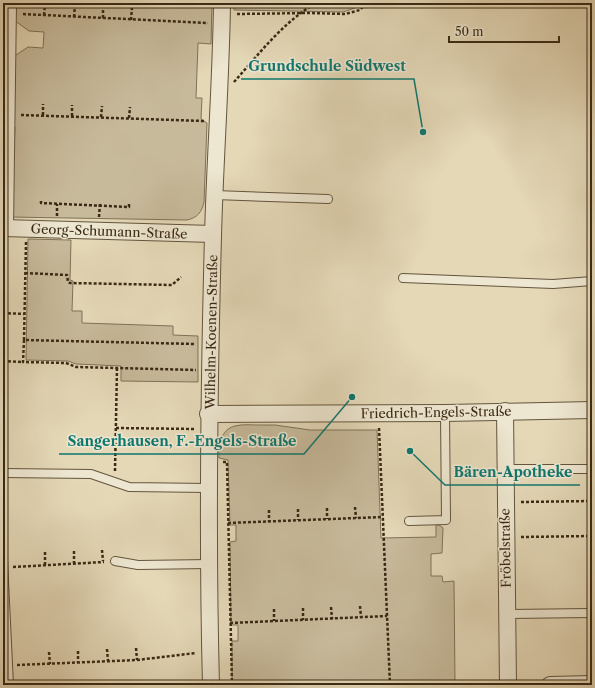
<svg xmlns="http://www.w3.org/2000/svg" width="595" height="688" viewBox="0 0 595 688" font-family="'Libre Caslon Text',serif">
  <rect width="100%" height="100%" fill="#e4d8b7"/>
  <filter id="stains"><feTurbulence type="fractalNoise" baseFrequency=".005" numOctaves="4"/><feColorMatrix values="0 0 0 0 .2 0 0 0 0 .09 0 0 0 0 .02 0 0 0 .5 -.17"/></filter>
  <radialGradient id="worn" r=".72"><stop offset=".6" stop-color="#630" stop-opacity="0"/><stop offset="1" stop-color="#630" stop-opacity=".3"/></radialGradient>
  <g fill="#c7ba9b" stroke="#807258">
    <path d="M 15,3 L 212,3 L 211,44 L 198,43 L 196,98 L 202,98 L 201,119 L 207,123 L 204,202 C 202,212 197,218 187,220 L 9,217 L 9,153 L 14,153 L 15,127 L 9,127 L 10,59 L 28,47 L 43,48 L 44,32 L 29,31 L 11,18 Z"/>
    <path d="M 234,3 L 361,3 L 355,8 L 343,12 L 234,10 Z"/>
    <path d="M 28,239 L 71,240 L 70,280 L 73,281 L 72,311 L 82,311 L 82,323 L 173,326 L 173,335 L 198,336 L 198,382 L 121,381 L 121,366 L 76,364 L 68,361 L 26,360 Z"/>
    <path d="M 258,425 L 275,425 L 310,430 L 377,430 L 381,538 L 436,537 L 436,525 L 439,525 L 443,528 L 442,553 L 431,554 L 431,576 L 442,576 L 443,582 L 454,581 L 455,683 L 454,685 L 232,685 L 232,641 L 238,641 L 238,625 L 231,625 L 230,542 L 236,541 L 236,525 L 230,525 L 228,460 L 219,458 C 218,446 221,429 235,426 C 243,424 251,425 258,425 Z"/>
  </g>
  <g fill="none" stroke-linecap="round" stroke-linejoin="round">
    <g stroke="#64553d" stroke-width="10">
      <g id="lane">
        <path d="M 215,195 L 328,199"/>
        <path d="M 403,278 L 553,284 L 592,281"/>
        <path d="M 504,469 L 592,469"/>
        <path d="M 3,473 L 91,474 L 129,487 L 208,488"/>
        <path d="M 409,521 L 446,520 L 445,413"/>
        <path d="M 3,560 L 9,685"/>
        <path d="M 115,561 L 138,565 L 209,564"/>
        <path d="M 506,614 L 592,613"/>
      </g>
    </g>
    <g stroke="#64553d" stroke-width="18">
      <g id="street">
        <path d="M 3,228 L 213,234"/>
        <path d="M 5,228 L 8,3"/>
        <path d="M 505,411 L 508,685"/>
        <path d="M 208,414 L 445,413 L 592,410"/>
        <path d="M 211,685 C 207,535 209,386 213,236 C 215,158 221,81 222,3"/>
        <path d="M 550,685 L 592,684"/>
      </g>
    </g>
    <g stroke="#3a2914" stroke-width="2.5" stroke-dasharray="3 2" stroke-linecap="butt">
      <path d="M 23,14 L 208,23"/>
      <path d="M 237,14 L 309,13 L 345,14 L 360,10 L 366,3"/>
      <path d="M 44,15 L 45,4"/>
      <path d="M 74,17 L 75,5"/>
      <path d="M 103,18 L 103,6"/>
      <path d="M 131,20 L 132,7"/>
      <path d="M 234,82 C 259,54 283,22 316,3"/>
      <path d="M 21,115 L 204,121"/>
      <path d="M 43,115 L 43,104"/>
      <path d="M 72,116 L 72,105"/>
      <path d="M 101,117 L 102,106"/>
      <path d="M 129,118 L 130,107"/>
      <path d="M 41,201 L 41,203 L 129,207 L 129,204"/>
      <path d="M 57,216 L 57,204"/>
      <path d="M 99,217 L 100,203"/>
      <path d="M 26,242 L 24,340 L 195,344"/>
      <path d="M 25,273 L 67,275 L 68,282 L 70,283 L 172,285 L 181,277"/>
      <path d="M 3,313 L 24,314"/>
      <path d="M 24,340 L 23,362 L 66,363 L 76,367 L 196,370"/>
      <path d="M 3,361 L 23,362"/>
      <path d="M 116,428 L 196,429"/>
      <path d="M 379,428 L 390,685"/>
      <path d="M 223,462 L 227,462 L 232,685"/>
      <path d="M 115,471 L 117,368"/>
      <path d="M 521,502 L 592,501"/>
      <path d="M 355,507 L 356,518"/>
      <path d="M 327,508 L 327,519"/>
      <path d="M 298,509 L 298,520"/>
      <path d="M 269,510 L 269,522"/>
      <path d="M 228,523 L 383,517"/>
      <path d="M 521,537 L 592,536"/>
      <path d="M 102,550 L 103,561"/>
      <path d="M 74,551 L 74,563"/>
      <path d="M 45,552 L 45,565"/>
      <path d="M 13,567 L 104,562"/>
      <path d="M 360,606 L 361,617"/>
      <path d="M 331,607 L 332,619"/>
      <path d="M 303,608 L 303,620"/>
      <path d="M 274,609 L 274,621"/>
      <path d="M 230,623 L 387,616"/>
      <path d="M 136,648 L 137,660"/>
      <path d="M 107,649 L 108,661"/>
      <path d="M 78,651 L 78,663"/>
      <path d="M 49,652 L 50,664"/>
      <path d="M 17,665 L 137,660 L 196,653"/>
    </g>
    <use href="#lane" stroke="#ede6d0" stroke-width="8"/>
    <use href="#street" stroke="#ede6d0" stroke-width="16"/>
  </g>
  <g text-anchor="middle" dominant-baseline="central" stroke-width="3" stroke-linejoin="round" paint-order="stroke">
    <g font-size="13" fill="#3a2914" stroke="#ede6d0">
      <text transform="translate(109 231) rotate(2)">Georg-Schumann-Straße</text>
      <text transform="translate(211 332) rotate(-89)">Wilhelm-Koenen-Straße</text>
      <text transform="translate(436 412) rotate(-1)">Friedrich-Engels-Straße</text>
      <text transform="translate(505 548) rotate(-91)">Fröbelstraße</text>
    </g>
  </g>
  <path fill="none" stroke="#0f766e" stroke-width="1.5" d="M423 132L414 79H241M352 397L304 454H59M410 451L445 485H580"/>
  <g fill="#0f766e" stroke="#ede6d0" stroke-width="1.5">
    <circle cx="423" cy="132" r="4"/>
    <circle cx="352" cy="397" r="4"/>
    <circle cx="410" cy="451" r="4"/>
  </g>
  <g font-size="14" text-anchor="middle" font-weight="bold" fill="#0f766e" stroke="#ede6d0" stroke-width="3" stroke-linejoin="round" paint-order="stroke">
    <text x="327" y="71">Grundschule Südwest</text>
    <text x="182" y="446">Sangerhausen, F.-Engels-Straße</text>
    <text x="513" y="477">Bären-Apotheke</text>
  </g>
  <rect width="595" height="688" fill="none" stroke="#e4d8b7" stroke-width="16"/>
  <rect x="4" y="4" width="587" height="680" fill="none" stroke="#3a2914" stroke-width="2"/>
  <rect x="8" y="8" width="579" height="672" fill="none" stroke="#3a2914"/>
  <path d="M449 36v6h110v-6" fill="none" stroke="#3a2914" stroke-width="2"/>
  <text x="455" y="36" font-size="12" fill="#3a2914" stroke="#ede6d0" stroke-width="3" paint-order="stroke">50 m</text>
  <rect width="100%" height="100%" filter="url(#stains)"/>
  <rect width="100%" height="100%" fill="url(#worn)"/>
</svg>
